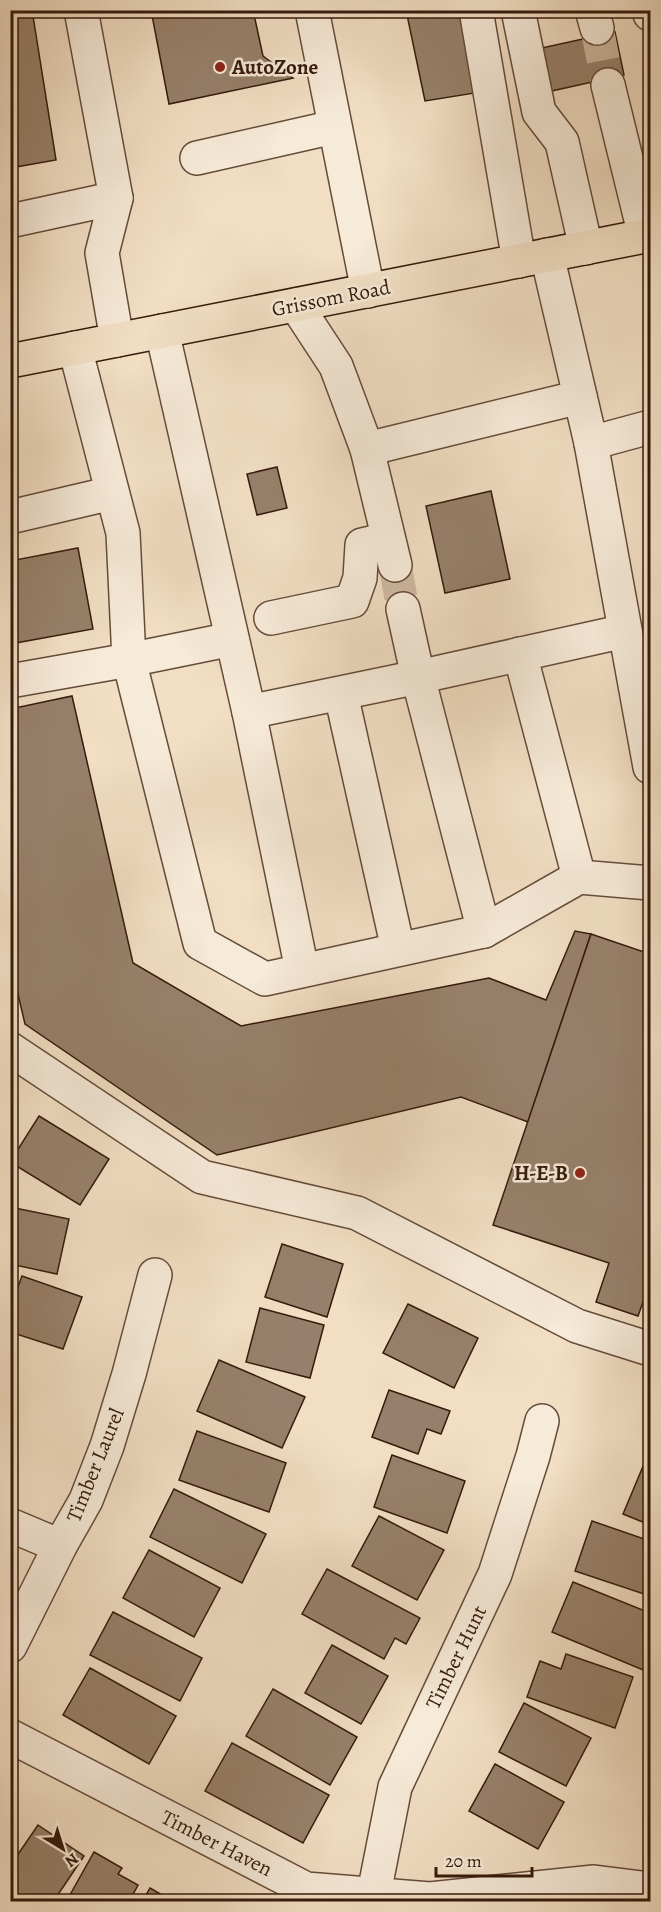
<svg xmlns="http://www.w3.org/2000/svg" width="661" height="1912" viewBox="0 0 661 1912" font-family="Alegreya,serif">
  <rect width="100%" height="100%" fill="#f1dec3"/>
  <filter id="stains"><feTurbulence type="fractalNoise" baseFrequency=".00333" numOctaves="4"/><feColorMatrix values="0 0 0 0 .2 0 0 0 0 .09 0 0 0 0 .02 0 0 0 .5 -.17"/></filter>
  <radialGradient id="worn" r=".72"><stop offset=".6" stop-color="#630" stop-opacity="0"/><stop offset="1" stop-color="#630" stop-opacity=".3"/></radialGradient>
  <g fill="#97806b" stroke="#361a0c" stroke-width="1.5">
    <path d="M 10,10 L 32,10 L 56,160 L 10,168 Z"/>
    <path d="M 151,10 L 253,10 L 263,56 L 293,78 L 169,104 Z"/>
    <path d="M 406,10 L 459,10 L 475,93 L 425,101 Z"/>
    <path d="M 615,32 L 624,75 L 547,92 L 537,49 Z"/>
    <path d="M 277,467 L 287,508 L 257,515 L 247,474 Z"/>
    <path d="M 491,491 L 510,579 L 445,593 L 426,506 Z"/>
    <path d="M 78,548 L 93,629 L 10,644 L 10,561 Z"/>
    <path d="M 72,696 L 133,963 L 241,1026 L 489,978 L 546,1000 L 575,931 L 591,934 L 528,1122 L 461,1097 L 217,1155 L 25,1024 L 10,960 L 10,709 Z"/>
    <path d="M 591,934 L 650,954 L 650,1304 L 643,1302 L 638,1316 L 596,1302 L 609,1263 L 493,1225 Z"/>
    <path d="M 39,1116 L 109,1159 L 80,1205 L 10,1162 Z"/>
    <path d="M 10,1207 L 69,1219 L 57,1274 L 10,1264 Z"/>
    <path d="M 282,1244 L 343,1264 L 327,1317 L 265,1297 Z"/>
    <path d="M 22,1276 L 82,1297 L 63,1349 L 10,1332 L 10,1309 Z"/>
    <path d="M 408,1304 L 478,1338 L 454,1388 L 383,1353 Z"/>
    <path d="M 260,1308 L 324,1325 L 310,1378 L 246,1362 Z"/>
    <path d="M 219,1360 L 305,1397 L 282,1448 L 197,1411 Z"/>
    <path d="M 389,1390 L 450,1411 L 441,1434 L 427,1429 L 418,1454 L 372,1437 Z"/>
    <path d="M 197,1431 L 286,1463 L 269,1512 L 179,1480 Z"/>
    <path d="M 392,1455 L 465,1481 L 447,1533 L 374,1507 Z"/>
    <path d="M 644,1464 L 650,1466 L 650,1525 L 623,1514 Z"/>
    <path d="M 174,1489 L 266,1534 L 242,1583 L 150,1537 Z"/>
    <path d="M 379,1516 L 444,1550 L 417,1600 L 352,1566 Z"/>
    <path d="M 592,1521 L 650,1541 L 650,1596 L 575,1571 Z"/>
    <path d="M 149,1550 L 220,1588 L 194,1637 L 123,1598 Z"/>
    <path d="M 327,1569 L 420,1618 L 406,1644 L 395,1638 L 384,1659 L 302,1614 Z"/>
    <path d="M 573,1582 L 650,1613 L 650,1666 L 648,1672 L 552,1632 Z"/>
    <path d="M 113,1612 L 202,1658 L 180,1701 L 90,1655 Z"/>
    <path d="M 332,1645 L 388,1676 L 361,1724 L 305,1693 Z"/>
    <path d="M 566,1654 L 633,1677 L 615,1728 L 527,1697 L 540,1661 L 561,1669 Z"/>
    <path d="M 90,1668 L 176,1716 L 149,1764 L 63,1715 Z"/>
    <path d="M 273,1689 L 357,1737 L 330,1785 L 246,1736 Z"/>
    <path d="M 524,1703 L 591,1738 L 566,1786 L 499,1752 Z"/>
    <path d="M 232,1743 L 329,1795 L 303,1843 L 205,1791 Z"/>
    <path d="M 495,1764 L 564,1802 L 538,1849 L 469,1811 Z"/>
    <path d="M 38,1825 L 84,1856 L 53,1902 L 10,1902 L 10,1866 Z"/>
    <path d="M 94,1852 L 122,1868 L 118,1874 L 138,1885 L 129,1902 L 66,1902 Z"/>
    <path d="M 150,1888 L 174,1902 L 142,1902 Z"/>
  </g>
  <g fill="none" stroke-linecap="round" stroke-linejoin="round">
    <g stroke="#ccb79e" stroke-width="33" stroke-dasharray="33 16" stroke-linecap="butt">
      <path d="M 597,28 L 608,85"/>
      <path d="M 395,565 L 403,609"/>
    </g>
    <g stroke="#654b3a" stroke-width="36">
      <g id="minor">
        <path d="M 81,10 L 116,198 L 102,253 L 117,340"/>
        <path d="M 312,10 L 368,291"/>
        <path d="M 476,10 L 519,261"/>
        <path d="M 518,10 L 539,112 L 562,142 L 586,248"/>
        <path d="M 592,10 L 597,28"/>
        <path d="M 650,10 L 650,14"/>
        <path d="M 608,85 L 645,236"/>
        <path d="M 197,158 L 334,127"/>
        <path d="M 10,221 L 116,198"/>
        <path d="M 547,255 L 591,443 L 650,767"/>
        <path d="M 296,305 L 336,366 L 367,449 L 580,397"/>
        <path d="M 162,331 L 249,712 L 418,677 L 484,931"/>
        <path d="M 75,348 L 123,533 L 129,660 L 232,639"/>
        <path d="M 591,443 L 650,427"/>
        <path d="M 367,449 L 395,565"/>
        <path d="M 10,517 L 112,493"/>
        <path d="M 403,609 L 418,677 L 625,631"/>
        <path d="M 271,618 L 352,601 L 360,578 L 362,545 L 388,539"/>
        <path d="M 520,654 L 579,877"/>
        <path d="M 10,681 L 129,660 L 200,943 L 265,979 L 484,931 L 579,877 L 650,883"/>
        <path d="M 341,694 L 398,949"/>
        <path d="M 249,712 L 302,970"/>
        <path d="M 10,1049 L 202,1177 L 357,1213 L 577,1326 L 650,1349"/>
        <path d="M 10,1525 L 60,1546"/>
        <path d="M 10,1646 L 60,1546 L 86,1500 L 107,1446 L 129,1374 L 155,1275"/>
        <path d="M 10,1736 L 306,1889 L 430,1899 L 594,1882 L 650,1889"/>
        <path d="M 374,1893 L 395,1787 L 495,1574 L 533,1456 L 542,1421"/>
      </g>
    </g>
    <g stroke="#361a0c" stroke-width="36">
      <path id="major" d="M 10,361 L 650,235"/>
    </g>
    <use href="#minor" stroke="#f6ead8" stroke-width="33"/>
    <use href="#major" stroke="#f1dec3" stroke-width="33"/>
  </g>
  <g fill="#8f2418" stroke="#f6ead8" stroke-width="2">
    <circle cx="220" cy="67" r="6"/>
    <circle cx="580" cy="1173" r="6"/>
  </g>
  <g text-anchor="middle" dominant-baseline="central" stroke-width="5" stroke-linejoin="round" paint-order="stroke">
    <g font-size="21" font-weight="bold" fill="#361a0c" stroke="#f6ead8" text-anchor="start">
      <text x="232" y="67">AutoZone</text>
      <text x="568" y="1173" text-anchor="end">H-E-B</text>
    </g>
    <g font-size="21" fill="#361a0c" stroke="#f6ead8">
      <text transform="translate(331 298) rotate(-11)">Grissom Road</text>
      <text transform="translate(95 1465) rotate(-68)">Timber Laurel</text>
      <text transform="translate(456 1657) rotate(-64)">Timber Hunt</text>
      <text transform="translate(217 1843) rotate(27)">Timber Haven</text>
    </g>
  </g>
  <rect width="661" height="1912" fill="none" stroke="#f1dec3" stroke-width="36"/>
  <rect x="12" y="12" width="637" height="1888" fill="none" stroke="#361a0c" stroke-width="3"/>
  <rect x="18" y="18" width="625" height="1876" fill="none" stroke="#361a0c" stroke-width="1.5"/>
  <g transform="translate(63 1849) rotate(142)" stroke="#f6ead8" stroke-width="4.5" paint-order="stroke">
  <path d="M0-4.5L10 22L0 15L-10 22Z" fill="#361a0c"/>
  <text y="-9" font-size="16" font-weight="bold" text-anchor="middle" fill="#361a0c">N</text>
  </g>
  <path d="M436 1867v9h96v-9" fill="none" stroke="#361a0c" stroke-width="3"/>
  <text x="445" y="1867" font-size="18" fill="#361a0c" stroke="#f6ead8" stroke-width="4.5" paint-order="stroke">20 m</text>
  <rect width="100%" height="100%" filter="url(#stains)"/>
  <rect width="100%" height="100%" fill="url(#worn)"/>
</svg>
